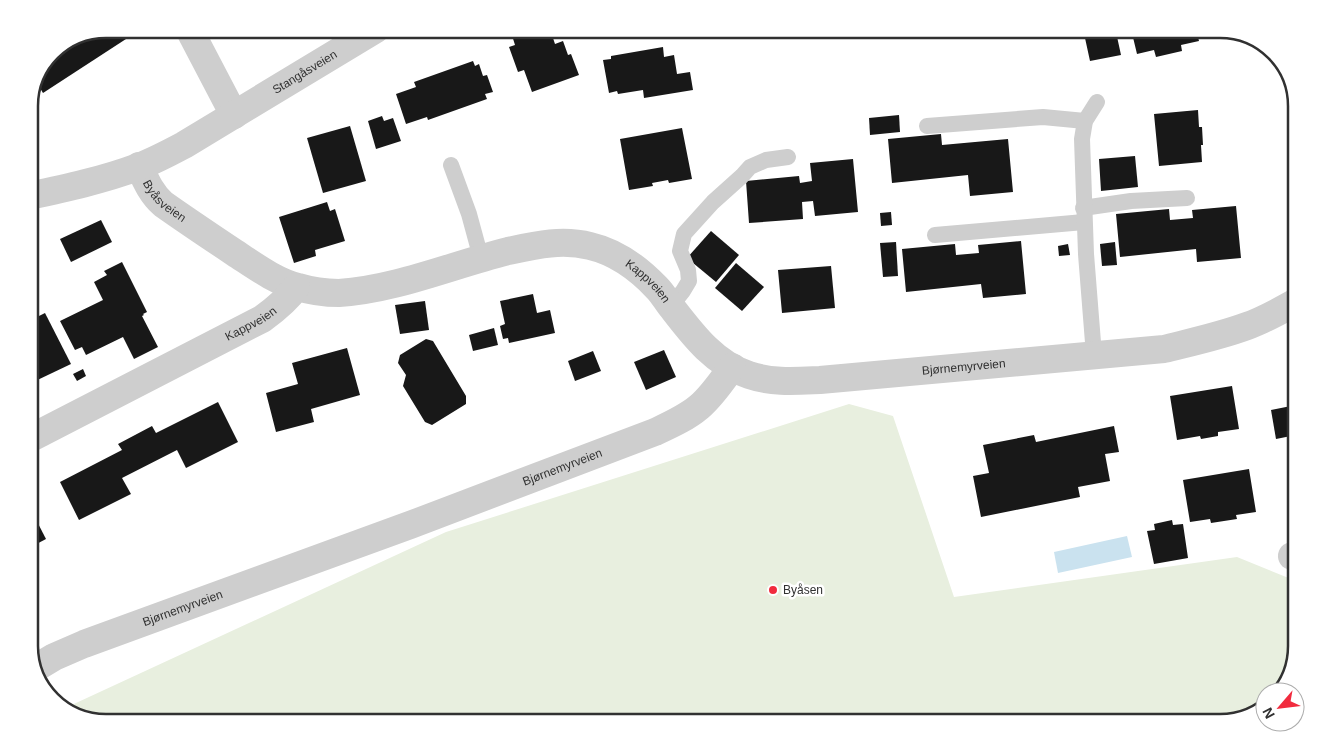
<svg xmlns="http://www.w3.org/2000/svg" width="1325" height="752" viewBox="0 0 1325 752" font-family="Helvetica,sans-serif">
  <rect width="100%" height="100%" fill="#fff"/>
  <path fill="#e8efdf" d="M 849,404 L 893,416 L 954,597 L 1237,557 L 1296,581 L 1296,647 L 1286,685 L 1279,692 L 1265,692 L 1265,706 L 1258,713 L 1220,723 L 105,723 L 67,713 L 63,709 L 446,532 Z"/>
  <path fill="#cae2ef" d="M 1127,536 L 1132,557 L 1058,573 L 1054,552 Z"/>
  <g fill="#181818">
    <path d="M 105,29 L 119,29 L 126,39 L 43,93 L 37,83 L 51,51 Z"/>
    <path d="M 510,29 L 550,29 L 555,44 L 563,41 L 568,55 L 571,54 L 579,75 L 532,92 L 524,70 L 518,72 L 509,47 L 515,45 Z"/>
    <path d="M 1076,29 L 1114,29 L 1115,32 L 1116,32 L 1121,55 L 1090,61 L 1085,38 L 1087,37 L 1086,33 L 1077,35 Z"/>
    <path d="M 1131,29 L 1196,29 L 1199,41 L 1181,45 L 1182,51 L 1156,57 L 1154,50 L 1137,54 Z"/>
    <path d="M 663,47 L 664,57 L 674,55 L 677,74 L 690,72 L 693,90 L 644,98 L 643,90 L 618,94 L 617,91 L 609,93 L 603,60 L 611,59 L 611,56 Z"/>
    <path d="M 473,61 L 475,66 L 479,64 L 483,76 L 487,75 L 493,92 L 485,94 L 487,99 L 428,120 L 427,117 L 406,124 L 396,94 L 416,87 L 414,82 Z"/>
    <path d="M 1198,110 L 1199,127 L 1202,127 L 1203,145 L 1201,145 L 1202,162 L 1159,166 L 1154,114 Z"/>
    <path d="M 899,115 L 900,132 L 870,135 L 869,118 Z"/>
    <path d="M 382,116 L 384,121 L 393,118 L 401,141 L 376,149 L 368,121 Z"/>
    <path d="M 350,126 L 366,181 L 323,193 L 307,138 Z"/>
    <path d="M 682,128 L 692,179 L 669,183 L 668,180 L 652,183 L 653,186 L 629,190 L 620,139 Z"/>
    <path d="M 941,134 L 942,145 L 1008,139 L 1013,192 L 970,196 L 968,175 L 892,183 L 888,139 Z"/>
    <path d="M 1135,156 L 1138,187 L 1101,191 L 1099,159 Z"/>
    <path d="M 853,159 L 858,212 L 815,216 L 813,201 L 802,202 L 803,219 L 749,223 L 746,181 L 799,176 L 800,183 L 812,181 L 810,163 Z"/>
    <path d="M 327,202 L 330,211 L 335,209 L 345,241 L 315,250 L 316,256 L 294,263 L 279,217 Z"/>
    <path d="M 1236,206 L 1241,258 L 1197,262 L 1196,249 L 1120,257 L 1116,214 L 1169,209 L 1170,220 L 1193,218 L 1192,210 Z"/>
    <path d="M 891,212 L 892,225 L 881,226 L 880,213 Z"/>
    <path d="M 101,220 L 112,242 L 71,262 L 60,239 Z"/>
    <path d="M 711,231 L 739,255 L 716,282 L 687,258 Z"/>
    <path d="M 1021,241 L 1026,294 L 983,298 L 981,284 L 906,292 L 902,249 L 955,244 L 956,255 L 979,253 L 978,245 Z"/>
    <path d="M 896,242 L 898,276 L 883,277 L 880,243 Z"/>
    <path d="M 1115,242 L 1117,265 L 1102,266 L 1100,244 Z"/>
    <path d="M 1068,244 L 1070,255 L 1059,256 L 1058,246 Z"/>
    <path d="M 122,262 L 147,312 L 143,314 L 144,315 L 142,316 L 158,347 L 134,359 L 123,337 L 86,355 L 82,347 L 75,350 L 60,321 L 103,300 L 94,282 L 107,275 L 104,271 Z"/>
    <path d="M 736,263 L 764,287 L 742,311 L 715,288 Z"/>
    <path d="M 831,266 L 835,308 L 782,313 L 778,270 Z"/>
    <path d="M 533,294 L 537,313 L 550,310 L 555,333 L 509,343 L 508,338 L 503,339 L 500,326 L 505,324 L 500,301 Z"/>
    <path d="M 425,301 L 429,330 L 400,334 L 395,305 Z"/>
    <path d="M 45,313 L 71,364 L 29,384 L 29,321 Z"/>
    <path d="M 494,328 L 498,345 L 473,351 L 469,335 Z"/>
    <path d="M 426,339 L 433,341 L 466,396 L 466,404 L 432,425 L 425,422 L 403,386 L 406,375 L 398,363 L 400,355 Z"/>
    <path d="M 347,348 L 360,395 L 311,409 L 314,422 L 276,432 L 266,393 L 298,384 L 292,363 Z"/>
    <path d="M 664,350 L 676,377 L 646,390 L 634,362 Z"/>
    <path d="M 593,351 L 601,371 L 575,381 L 568,361 Z"/>
    <path d="M 83,369 L 86,376 L 77,381 L 73,374 Z"/>
    <path d="M 1232,386 L 1239,429 L 1218,432 L 1218,436 L 1201,439 L 1200,436 L 1177,440 L 1170,396 Z"/>
    <path d="M 218,402 L 238,442 L 186,468 L 177,450 L 122,478 L 131,494 L 79,520 L 60,482 L 122,450 L 118,444 L 152,426 L 156,433 Z"/>
    <path d="M 1296,405 L 1296,435 L 1276,439 L 1271,410 Z"/>
    <path d="M 1114,426 L 1119,452 L 1105,454 L 1110,481 L 1078,487 L 1080,497 L 981,517 L 973,476 L 989,473 L 983,445 L 1034,435 L 1036,442 Z"/>
    <path d="M 1249,469 L 1256,512 L 1236,515 L 1237,519 L 1211,523 L 1210,519 L 1190,522 L 1183,480 Z"/>
    <path d="M 29,506 L 46,539 L 29,548 Z"/>
    <path d="M 1172,520 L 1173,525 L 1183,524 L 1188,558 L 1154,564 L 1147,531 L 1155,530 L 1154,524 Z"/>
  </g>
  <g fill="none" stroke-linecap="round" stroke-linejoin="round">
    <g stroke="#cecece" stroke-width="16">
      <path d="M 927,126 L 1043,117 L 1085,121"/>
      <path d="M 451,165 L 469,214 L 481,258"/>
      <path d="M 1083,208 L 1131,201 L 1187,198"/>
      <path d="M 935,235 L 1084,222"/>
      <path d="M 671,306 L 683,291 L 689,281 L 688,270 L 680,251 L 684,234 L 713,202 L 742,176 L 750,167 L 766,160 L 788,157"/>
      <path d="M 1094,355 L 1086,254 L 1082,139 L 1085,121 L 1097,102"/>
    </g>
    <g stroke="#cecece" stroke-width="28">
      <path d="M 189,29 L 234,115"/>
      <path id="s1" d="M 139,166 C 146,181 151,193 163,204 C 187,221 211,237 235,253 C 255,266 275,281 298,287 C 311,291 325,293 339,293 C 397,289 452,265 508,251 C 536,245 562,239 590,246 C 616,252 639,269 657,288 C 663,294 667,302 673,309 C 693,335 715,364 749,375 C 772,383 796,381 820,380 L 1164,349 C 1192,342 1220,336 1247,326 C 1264,320 1280,311 1296,302"/>
      <path id="s2" d="M 29,196 C 66,188 103,180 138,167 C 154,161 169,153 184,145 L 376,29"/>
      <path id="s3" d="M 29,439 L 262,319 C 276,309 287,300 296,287"/>
      <path d="M 1292,556 L 1296,555"/>
      <path id="s4" d="M 34,669 L 54,657 L 84,644 L 410,525 L 655,432 C 670,425 686,418 699,407 C 712,396 722,381 732,367"/>
    </g>
  </g>
  <circle fill="#f12b3e" stroke="#fff" stroke-width="2" cx="773" cy="590" r="5"/>
  <g text-anchor="middle" dominant-baseline="central" stroke-width="5" stroke-linejoin="round" paint-order="stroke">
    <g font-size="12" fill="#313131" stroke="#fff">
      <text stroke="none"><textPath href="#s2" startOffset="305">Stangåsveien</textPath></text>
      <text stroke="none"><textPath href="#s1" startOffset="44">Byåsveien</textPath></text>
      <text stroke="none"><textPath href="#s1" startOffset="572">Kappveien</textPath></text>
      <text stroke="none"><textPath href="#s3" startOffset="250">Kappveien</textPath></text>
      <text stroke="none"><textPath href="#s1" startOffset="928">Bjørnemyrveien</textPath></text>
      <text stroke="none"><textPath href="#s4" startOffset="566">Bjørnemyrveien</textPath></text>
      <text stroke="none"><textPath href="#s4" startOffset="161">Bjørnemyrveien</textPath></text>
    </g>
    <g font-size="12" fill="#313131" stroke="#fff" text-anchor="start">
      <text x="783" y="590">Byåsen</text>
    </g>
  </g>
  <path d="M0 0H1325V752H0ZM106 38H1220A68 68 0 0 1 1288 106V646A68 68 0 0 1 1220 714H106A68 68 0 0 1 38 646V106A68 68 0 0 1 106 38Z" fill="#fff" fill-rule="evenodd"/>
  <path fill="none" stroke="#313131" stroke-width="2.5" d="M106 38H1220A68 68 0 0 1 1288 106V646A68 68 0 0 1 1220 714H106A68 68 0 0 1 38 646V106A68 68 0 0 1 106 38Z"/>
  <g transform="translate(1280 707) rotate(242)"><circle r="24" fill="#ffffff" stroke="#adadad"/>
  <path d="M0-4L9 19L0 12L-9 19Z" fill="#f12b3e"/>
  <text y="-8" font-size="14" font-weight="bold" text-anchor="middle" fill="#313131">N</text>
  </g>
</svg>
